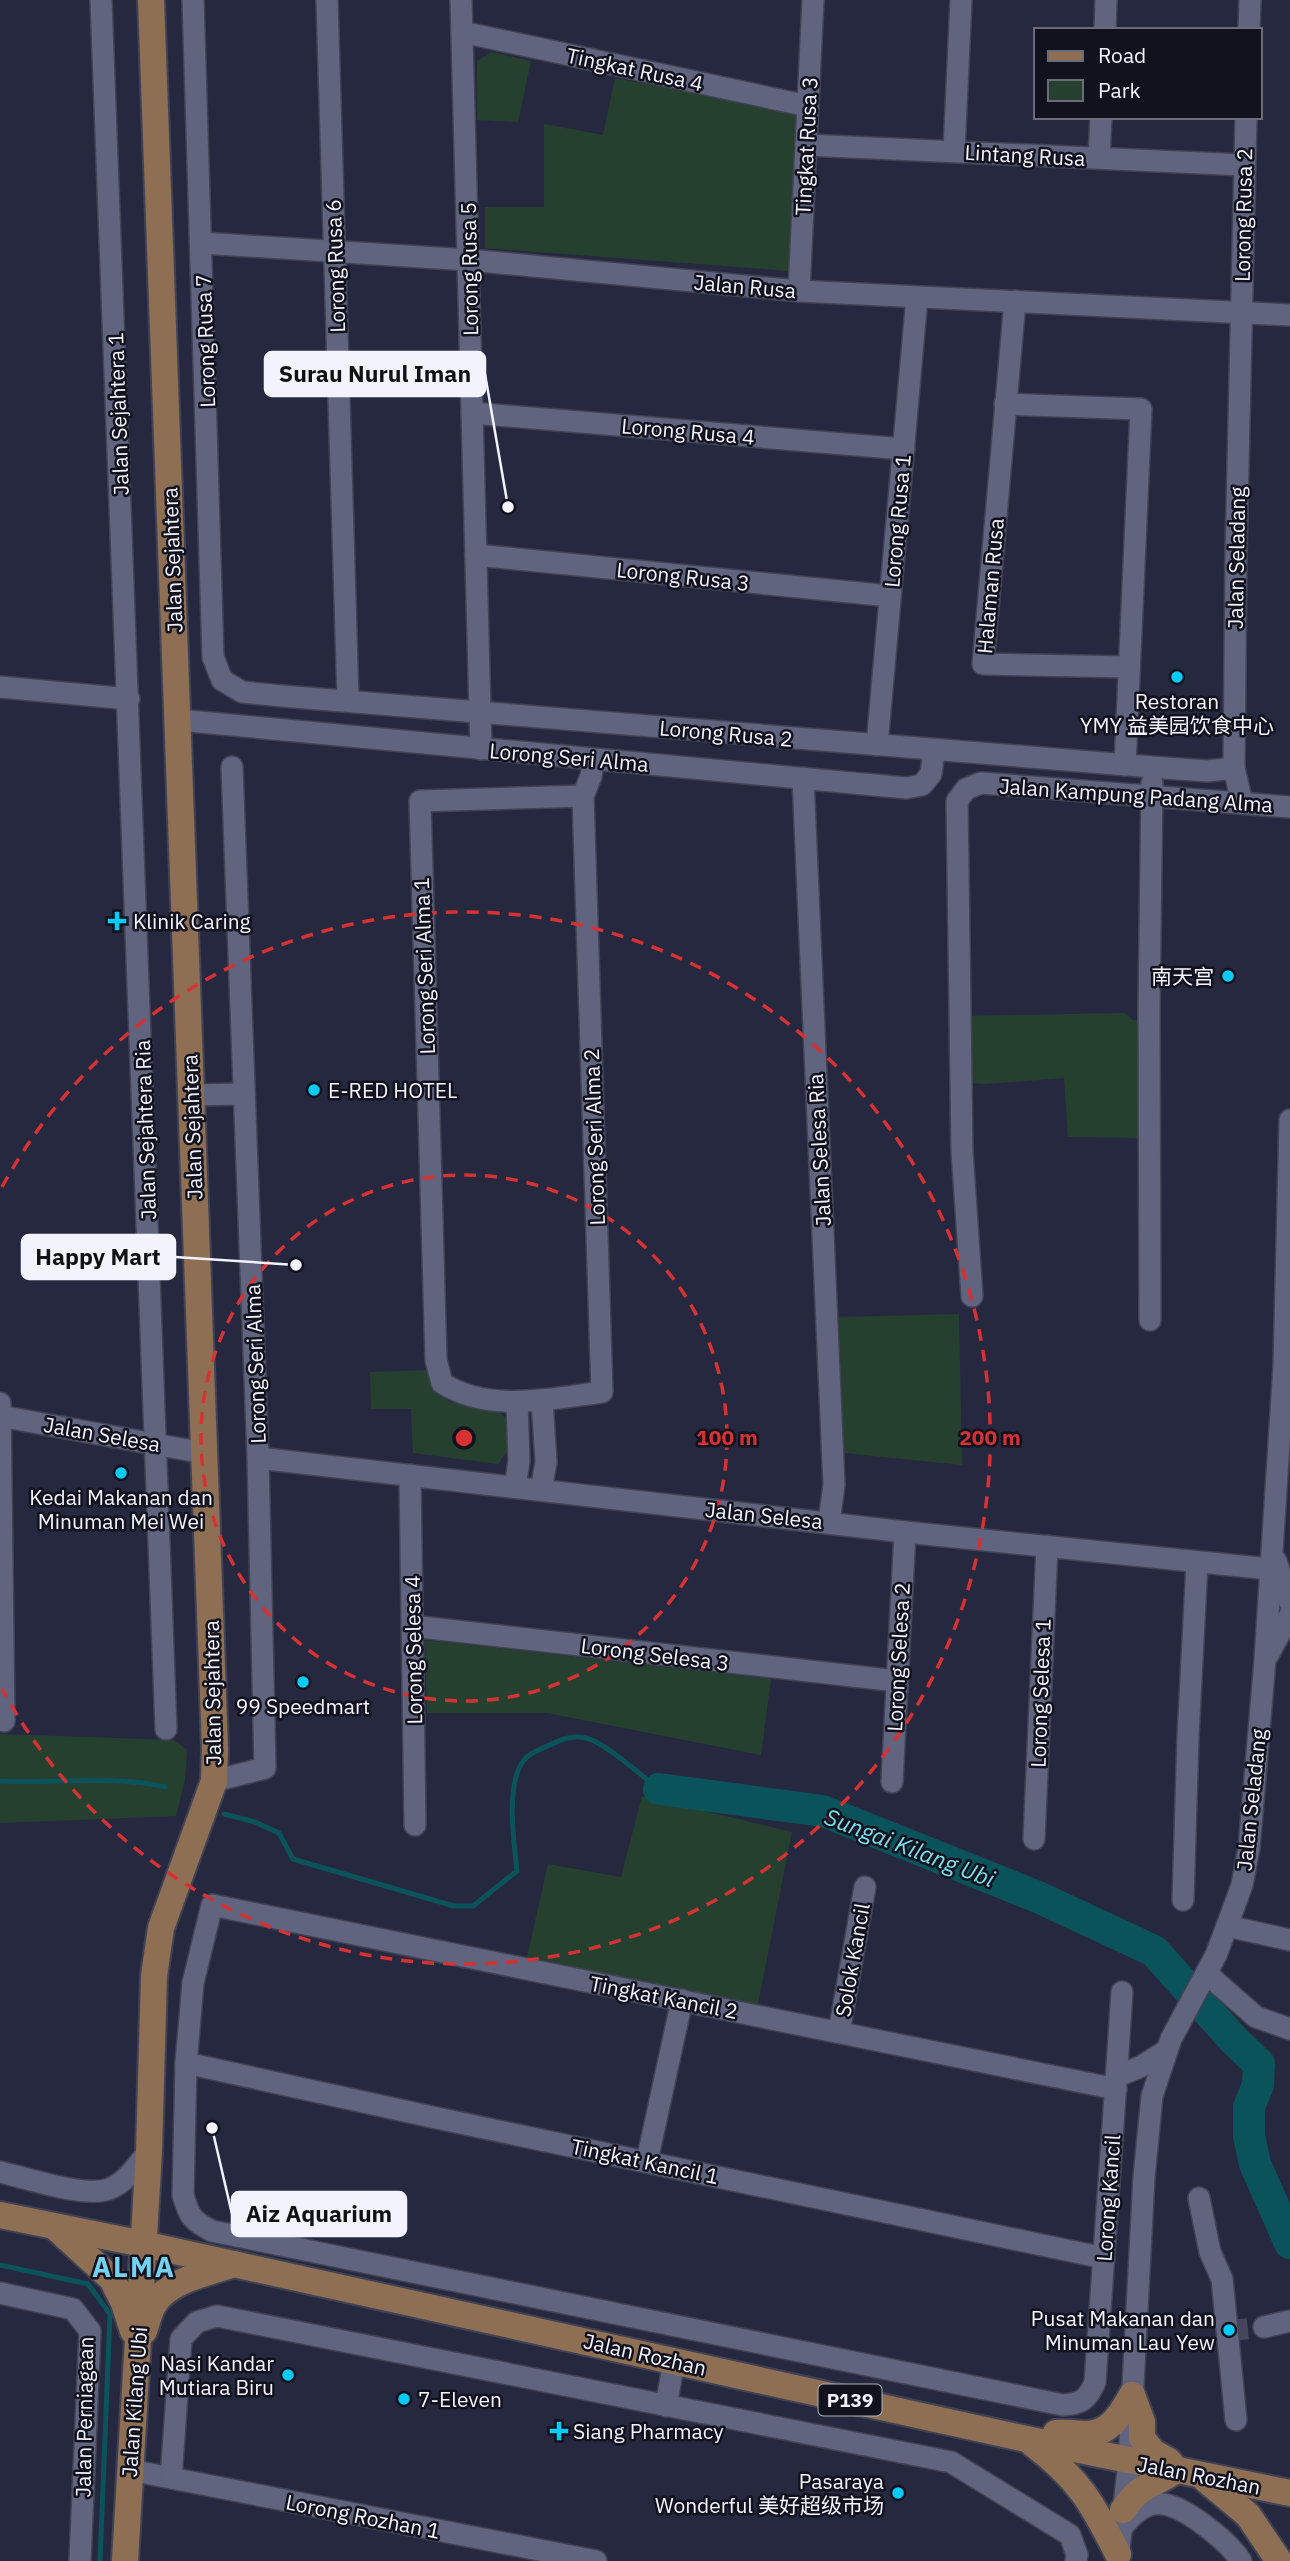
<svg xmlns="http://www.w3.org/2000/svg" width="1290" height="2561" viewBox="0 0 1290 2561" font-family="'IBM Plex Sans','Noto Sans SC',sans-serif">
  <rect width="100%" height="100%" fill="#26283f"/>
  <g fill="#264030">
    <path d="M 492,52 L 531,61 L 518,122 L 477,120 L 477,61 Z"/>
    <path d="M 615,78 L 801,113 L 789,271 L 485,248 L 485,207 L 544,207 L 544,124 L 603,135 Z"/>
    <path d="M 1125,1013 L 1133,1020 L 1144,1020 L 1140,1138 L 1068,1137 L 1064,1078 L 985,1084 L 967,1083 L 967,1016 Z"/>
    <path d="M 959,1314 L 962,1465 L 844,1453 L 839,1317 Z"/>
    <path d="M 427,1370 L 434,1391 L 450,1402 L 497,1411 L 509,1420 L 511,1445 L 498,1464 L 413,1453 L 411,1409 L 371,1409 L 370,1372 Z"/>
    <path d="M 425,1640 L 771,1679 L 761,1755 L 547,1713 L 427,1713 Z"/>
    <path d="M 0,1734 L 174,1740 L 187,1750 L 185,1780 L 176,1816 L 0,1823 Z"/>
    <path d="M 642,1796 L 792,1832 L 758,2004 L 527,1957 L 548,1864 L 621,1877 Z"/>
  </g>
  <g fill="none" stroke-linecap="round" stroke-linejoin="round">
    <g stroke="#0b535b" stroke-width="5">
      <path d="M 0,1781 C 54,1784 112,1775 165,1787"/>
      <path d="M 224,1814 L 255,1822 L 279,1833 L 293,1859 L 454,1906 L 473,1906 L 517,1871 C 514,1842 505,1784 524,1760 C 530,1752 544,1748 552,1744 C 565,1737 580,1734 594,1741 C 615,1751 639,1774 659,1789"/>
      <path d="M 0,2265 L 88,2284 L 110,2314 L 100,2561"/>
    </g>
    <path stroke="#0b535b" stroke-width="32" d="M 659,1789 L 823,1811 L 1038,1897 L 1154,1951 L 1233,2039 L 1259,2064 L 1258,2085 L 1249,2107 L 1249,2136 L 1255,2164 L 1290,2243"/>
    <path stroke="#45465c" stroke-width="21" stroke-dasharray="21 10" stroke-linecap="butt" d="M 1227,2331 L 1264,2327"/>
    <g stroke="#414355" stroke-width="24">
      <g id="minor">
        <path d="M 101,0 L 166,1729"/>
        <path d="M 193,0 L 213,657 L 222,680 L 242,692 L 282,696 L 1152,767 L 1207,771 L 1234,768"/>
        <path d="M 327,0 L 348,700"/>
        <path d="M 461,0 L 481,749"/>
        <path d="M 1105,30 L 1106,0"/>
        <path d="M 1249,30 L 1250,0"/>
        <path d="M 462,32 L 808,106"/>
        <path d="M 806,145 L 1244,165"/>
        <path d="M 954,151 L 961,0"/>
        <path d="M 1099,158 L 1101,117"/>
        <path d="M 202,243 L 469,260 L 799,291 L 1290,315"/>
        <path d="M 799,291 L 813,0"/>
        <path d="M 1015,301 L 983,664 L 1129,667"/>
        <path d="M 1005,404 L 1141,409 L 1125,765"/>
        <path d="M 472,413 L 904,449"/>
        <path d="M 476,555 L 890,596"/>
        <path d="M 0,687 L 129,699"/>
        <path d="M 178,720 L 906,788 L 922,785 L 931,774 L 934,750"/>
        <path d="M 877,745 L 917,297"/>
        <path d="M 803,778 L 834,1485 L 829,1522"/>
        <path d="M 583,796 L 420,801 L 436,1360 L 442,1383 C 489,1413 549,1399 602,1392 L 583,796 L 591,776 L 594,759"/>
        <path d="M 1242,803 L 1234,768 L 1236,552 L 1246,117"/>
        <path d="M 190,1095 L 244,1094"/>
        <path d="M 972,1296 L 962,1151 L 957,801 L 966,789 L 981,783 L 1290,807"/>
        <path d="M 1150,1320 L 1149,1010 L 1152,783"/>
        <path d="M 0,1403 L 4,1721"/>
        <path d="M 0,1416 L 204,1453"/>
        <path d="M 258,1458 L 905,1532 L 1270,1569"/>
        <path d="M 410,1475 L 415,1825"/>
        <path d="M 515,1487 L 519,1461 L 517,1403"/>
        <path d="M 541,1490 L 546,1462 L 542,1400"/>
        <path d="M 1276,1561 L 1290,1603"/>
        <path d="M 412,1626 L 897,1681"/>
        <path d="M 1268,1655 L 1290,1615"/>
        <path d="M 214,1781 L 265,1768 L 258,1458 L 232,767"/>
        <path d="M 892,1782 L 905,1532"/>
        <path d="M 1034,1839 L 1047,1546"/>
        <path d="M 1183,1900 L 1188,1737 L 1197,1563"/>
        <path d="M 1227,1926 L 1290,1940"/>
        <path d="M 1207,1974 L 1256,2017 L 1290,2029"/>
        <path d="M 839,2032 L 865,1887"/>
        <path d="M 186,2063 L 432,2117 L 1104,2258"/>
        <path d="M 1116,2077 L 1142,2066 L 1167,2050"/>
        <path d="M 1116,2089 L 212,1905 L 193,1983 L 186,2063 L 183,2195 C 189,2216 192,2221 212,2231 L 1063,2405 C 1082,2404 1088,2399 1095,2382 C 1105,2252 1113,2122 1122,1992"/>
        <path d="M 647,2161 L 682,2000"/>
        <path d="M 0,2172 C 27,2178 84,2198 109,2189 C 127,2182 137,2165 149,2151"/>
        <path d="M 1199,2198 L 1210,2252 L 1222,2279 L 1236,2420"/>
        <path d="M 0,2293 L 73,2309 L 90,2331 L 80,2561"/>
        <path d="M 1264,2327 L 1290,2321"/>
        <path d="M 666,2406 L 674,2361"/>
        <path d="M 130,2470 L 596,2561"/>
        <path d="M 171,2478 L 181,2339 L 197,2322 L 217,2316 L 951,2462 L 1070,2535 L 1077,2555 L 1076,2561"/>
        <path d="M 1121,2529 C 1130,2517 1145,2502 1162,2504 C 1185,2506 1229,2542 1241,2561"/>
        <path d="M 1118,2558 L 1129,2461 L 1144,2177 L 1152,2096 L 1171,2039 L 1216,1955 L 1227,1926 L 1242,1885 L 1249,1848 L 1265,1660 L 1284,1366 L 1290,1120"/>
      </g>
    </g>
    <g stroke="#414355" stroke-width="30">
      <g id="major">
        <path d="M 0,2215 L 143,2244 L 1026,2439 L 1290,2493"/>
        <path d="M 55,2227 L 112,2279 L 124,2303 L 133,2331"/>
        <path d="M 144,2331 C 147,2323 149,2312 154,2304 C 169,2280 208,2273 234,2264"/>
        <path d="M 1132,2395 L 1142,2422 L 1142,2438 L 1153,2452 L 1169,2461 L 1174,2469"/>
        <path d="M 1056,2433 C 1066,2432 1073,2433 1083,2434 C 1109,2436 1121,2414 1132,2395"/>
        <path d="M 1033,2444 C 1080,2480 1092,2503 1118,2554"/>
        <path d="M 1206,2480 L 1248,2515 L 1279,2561"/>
        <path d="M 1123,2510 C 1141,2483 1151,2487 1175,2471"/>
        <path d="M 125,2561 L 149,2151 L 154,1976 L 161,1928 L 214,1781 L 215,1749 L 151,0"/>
      </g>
    </g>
    <use href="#minor" stroke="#60647e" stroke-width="21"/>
    <use href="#major" stroke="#8f6f53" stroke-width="26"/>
  </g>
  <g fill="none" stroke="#d73233" stroke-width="3.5" stroke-dasharray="12 9">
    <circle cx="464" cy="1438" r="263"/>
    <path d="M2 1187A526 526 0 1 1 2 1689"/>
  </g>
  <g fill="#04cbf9" stroke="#11121d" stroke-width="2.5">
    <circle cx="1177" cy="677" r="7"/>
    <path d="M113.5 910.5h7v7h7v7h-7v7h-7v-7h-7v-7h7z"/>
    <circle cx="1228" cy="976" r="7"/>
    <circle cx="314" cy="1090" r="7"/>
    <circle cx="121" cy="1473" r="7"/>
    <circle cx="303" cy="1682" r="7"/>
    <circle cx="1229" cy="2330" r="7"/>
    <circle cx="288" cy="2375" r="7"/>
    <circle cx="404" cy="2399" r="7"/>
    <path d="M555.5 2420.5h7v7h7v7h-7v7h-7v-7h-7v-7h7z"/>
    <circle cx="898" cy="2493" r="7"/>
  </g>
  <g text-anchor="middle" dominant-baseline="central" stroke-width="5" stroke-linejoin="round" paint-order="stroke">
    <rect fill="#11121d" stroke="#aeb0ba" stroke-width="2" x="818.5" y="2384.5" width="63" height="31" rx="5"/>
    <g font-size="19" font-weight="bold" fill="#f2f3fd">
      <text x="850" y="2400">P139</text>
    </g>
    <g font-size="21" fill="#f2f3fd" stroke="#11121d">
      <text transform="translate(635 69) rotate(12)">Tingkat Rusa 4</text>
      <text transform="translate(806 146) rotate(-87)">Tingkat Rusa 3</text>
      <text transform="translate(1025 155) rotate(3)">Lintang Rusa</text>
      <text transform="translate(1243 215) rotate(-89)">Lorong Rusa 2</text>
      <text transform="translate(335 266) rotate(-92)">Lorong Rusa 6</text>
      <text transform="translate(469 269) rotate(-91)">Lorong Rusa 5</text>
      <text transform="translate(745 286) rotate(5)">Jalan Rusa</text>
      <text transform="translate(205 341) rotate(-92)">Lorong Rusa 7</text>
      <text transform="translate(118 414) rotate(-92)">Jalan Sejahtera 1</text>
      <text transform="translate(688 431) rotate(5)">Lorong Rusa 4</text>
      <text transform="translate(897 521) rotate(-85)">Lorong Rusa 1</text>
      <text transform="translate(1236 558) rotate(-89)">Jalan Seladang</text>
      <text transform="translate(172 560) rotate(-92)">Jalan Sejahtera</text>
      <text transform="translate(683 576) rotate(6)">Lorong Rusa 3</text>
      <text transform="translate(990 586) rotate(-85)">Halaman Rusa</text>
      <text transform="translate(726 733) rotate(5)">Lorong Rusa 2</text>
      <text transform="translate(569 757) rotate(5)">Lorong Seri Alma</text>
      <text transform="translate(1136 795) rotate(4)">Jalan Kampung Padang Alma</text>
      <text transform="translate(424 966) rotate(-92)">Lorong Seri Alma 1</text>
      <text transform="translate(192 1127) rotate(-92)">Jalan Sejahtera</text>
      <text transform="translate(145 1130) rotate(-92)">Jalan Sejahtera Ria</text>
      <text transform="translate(594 1137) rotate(-92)">Lorong Seri Alma 2</text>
      <text transform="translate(819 1150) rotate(-93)">Jalan Selesa Ria</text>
      <text transform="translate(255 1364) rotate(-92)">Lorong Seri Alma</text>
      <text transform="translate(102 1434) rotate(10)">Jalan Selesa</text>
      <text transform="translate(764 1515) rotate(6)">Jalan Selesa</text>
      <text transform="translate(413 1650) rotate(-91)">Lorong Selesa 4</text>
      <text transform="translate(655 1654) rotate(7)">Lorong Selesa 3</text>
      <text transform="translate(898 1657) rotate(-87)">Lorong Selesa 2</text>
      <text transform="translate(212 1693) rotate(-91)">Jalan Sejahtera</text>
      <text transform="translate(1040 1693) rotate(-88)">Lorong Selesa 1</text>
      <text transform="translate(1251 1800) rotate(-84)">Jalan Seladang</text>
      <text transform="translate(852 1960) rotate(-80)">Solok Kancil</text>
      <text transform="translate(664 1997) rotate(11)">Tingkat Kancil 2</text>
      <text transform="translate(645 2161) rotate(12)">Tingkat Kancil 1</text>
      <text transform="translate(1108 2198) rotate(-86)">Lorong Kancil</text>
      <text transform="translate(645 2354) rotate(13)">Jalan Rozhan</text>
      <text transform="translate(134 2402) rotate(-86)">Jalan Kilang Ubi</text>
      <text transform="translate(84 2417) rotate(-89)">Jalan Perniagaan</text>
      <text transform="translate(1199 2475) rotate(11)">Jalan Rozhan</text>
      <text transform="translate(363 2516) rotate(11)">Lorong Rozhan 1</text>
    </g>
    <g font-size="21" fill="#f2f3fd" stroke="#11121d" text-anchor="start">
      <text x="1177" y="701" text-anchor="middle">Restoran<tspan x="1177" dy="24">YMY 益美园饮食中心</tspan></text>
      <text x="133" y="921">Klinik Caring</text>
      <text x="1214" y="976" text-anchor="end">南天宫</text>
      <text x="328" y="1090">E-RED HOTEL</text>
      <text x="121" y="1497" text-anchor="middle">Kedai Makanan dan<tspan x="121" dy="24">Minuman Mei Wei</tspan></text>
      <text x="303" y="1706" text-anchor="middle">99 Speedmart</text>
      <text x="1215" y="2318" text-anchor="end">Pusat Makanan dan<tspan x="1215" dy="24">Minuman Lau Yew</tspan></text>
      <text x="274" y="2363" text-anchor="end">Nasi Kandar<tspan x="274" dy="24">Mutiara Biru</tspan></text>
      <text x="418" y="2399">7-Eleven</text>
      <text x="573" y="2431">Siang Pharmacy</text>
      <text x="884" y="2481" text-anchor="end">Pasaraya<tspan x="884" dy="24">Wonderful 美好超级市场</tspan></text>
    </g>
    <g font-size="23" font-style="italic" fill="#7adfeb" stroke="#11121d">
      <text transform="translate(910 1847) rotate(21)">Sungai Kilang Ubi</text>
    </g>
    <g font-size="28" font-weight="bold" letter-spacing="2" fill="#73d2f2" stroke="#11121d">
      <text x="134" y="2266">ALMA</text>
    </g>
  </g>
  <circle cx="464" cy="1438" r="10" fill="#d73233" stroke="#11121d" stroke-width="3.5"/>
  <g font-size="21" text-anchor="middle" font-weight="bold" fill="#d73233" stroke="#11121d" stroke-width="5" stroke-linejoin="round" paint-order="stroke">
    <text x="727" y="1445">100 m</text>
    <text x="990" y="1445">200 m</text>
  </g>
  <path fill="none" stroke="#f2f3fd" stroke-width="2.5" d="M508 507L485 374M296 1265L175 1257M212 2128L232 2214"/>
  <g fill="#f2f3fd" stroke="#11121d" stroke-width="2.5">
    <circle cx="508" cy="507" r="7"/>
    <circle cx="296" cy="1265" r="7"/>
    <circle cx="212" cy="2128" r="7"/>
  </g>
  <g fill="#f2f3fd" stroke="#f2f3fd" stroke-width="2.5">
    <rect x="265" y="352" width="220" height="44" rx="7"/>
    <rect x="22" y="1235" width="153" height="44" rx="7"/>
    <rect x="232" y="2192" width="174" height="44" rx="7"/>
  </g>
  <g font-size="23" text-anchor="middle" font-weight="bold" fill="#111">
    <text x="375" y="382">Surau Nurul Iman</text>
    <text x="98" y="1265">Happy Mart</text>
    <text x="319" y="2222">Aiz Aquarium</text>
  </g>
  <rect x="1034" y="28" width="228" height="91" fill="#11121d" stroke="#6b6c77" stroke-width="2"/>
  <rect x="1048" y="51" width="35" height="10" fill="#8f6f53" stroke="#6b6c77" stroke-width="2"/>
  <text x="1098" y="63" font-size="21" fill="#f2f3fd">Road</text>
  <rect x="1048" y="80" width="35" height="21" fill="#264030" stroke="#6b6c77" stroke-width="2"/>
  <text x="1098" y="98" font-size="21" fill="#f2f3fd">Park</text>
</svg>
